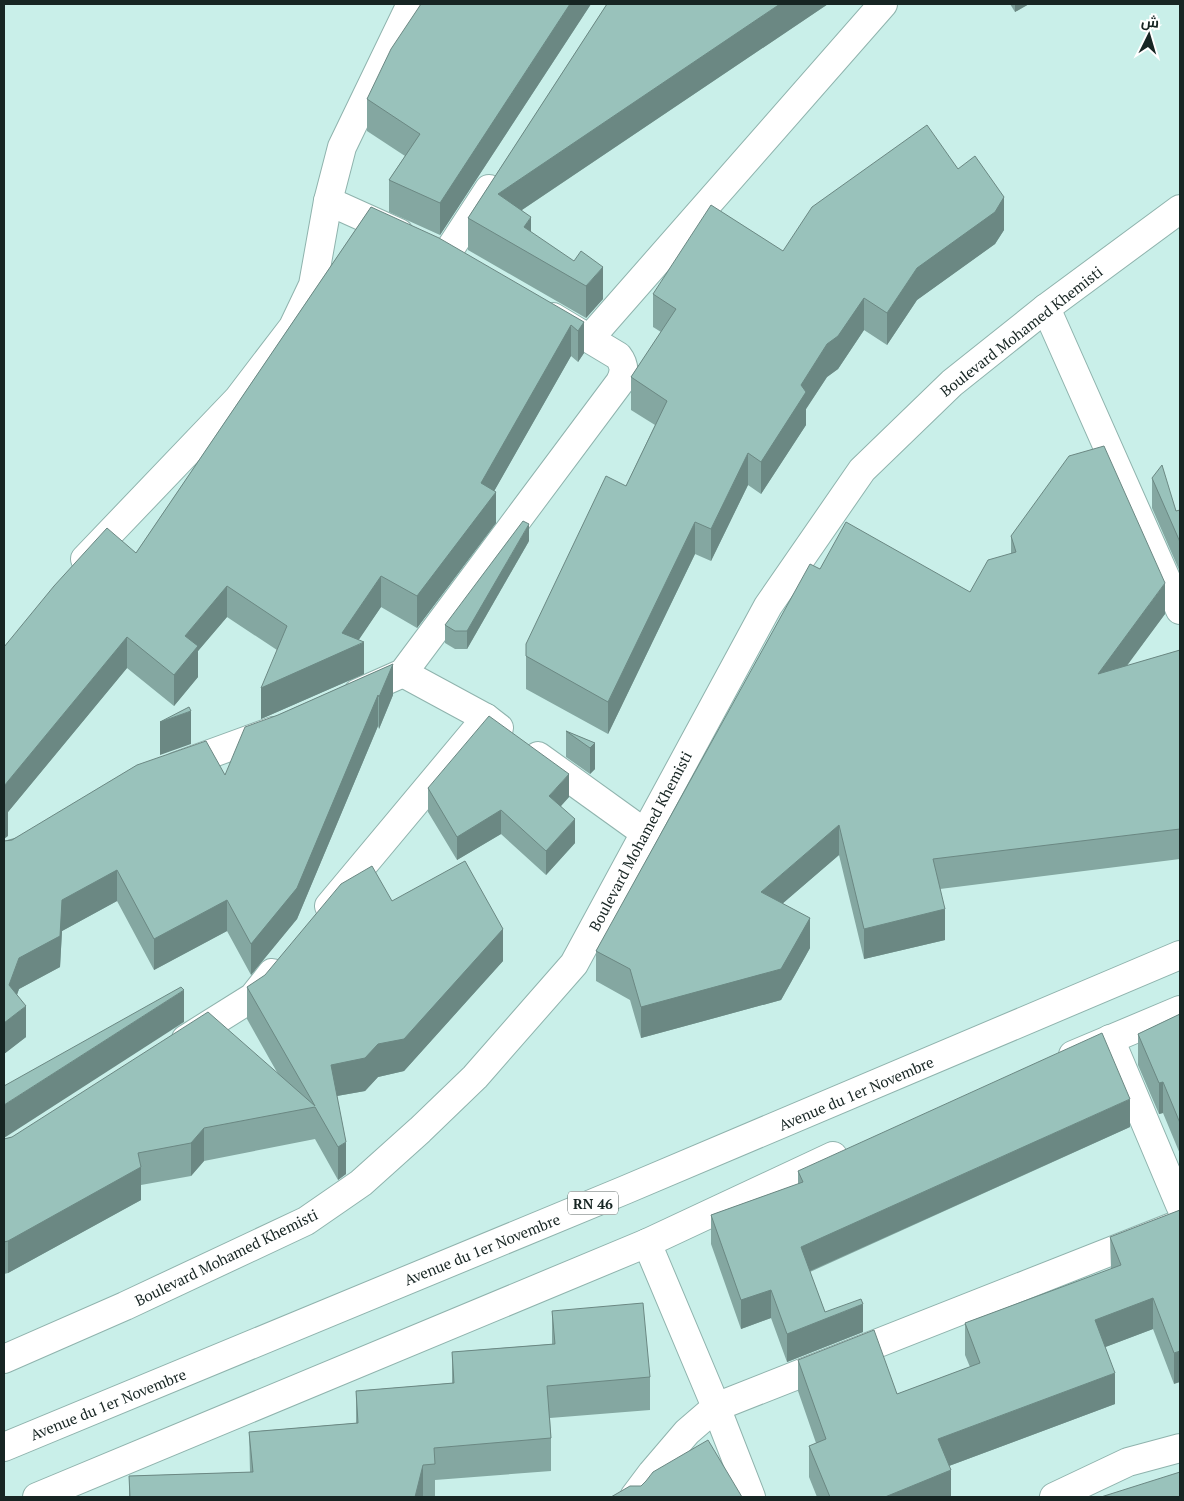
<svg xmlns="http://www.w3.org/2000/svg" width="1184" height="1501" viewBox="0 0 1184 1501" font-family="'PT Serif',Cairo,serif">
  <rect width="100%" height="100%" fill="#c9efe9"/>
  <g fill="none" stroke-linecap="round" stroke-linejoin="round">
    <g stroke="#8fb3ad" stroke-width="30">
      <g id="street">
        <path d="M 328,201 L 399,233"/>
        <path d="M 446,255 L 489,189"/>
        <path d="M 1046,308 L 1180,610"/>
        <path d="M 590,338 L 883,4"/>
        <path d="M 85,559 L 238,399 L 293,327 L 313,285 L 328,201 L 342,147 L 411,4"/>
        <path d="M 403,673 L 486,718 L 499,728"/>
        <path d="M 358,693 L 403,673 L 620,382 C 625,372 625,365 618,356 L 553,317"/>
        <path d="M 538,756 L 645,833"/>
        <path d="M 177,766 L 273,731"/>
        <path d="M 329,906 L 486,718"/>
        <path d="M 186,1039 L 253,997 L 272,973"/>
        <path d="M 1110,1039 L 1180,1205"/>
        <path d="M 647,1243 L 716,1407 L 751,1497"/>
        <path d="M 634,1497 L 652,1473 L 687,1432 L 716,1407 L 1180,1224"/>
        <path d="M 1054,1497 L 1128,1462 L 1180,1448"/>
      </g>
    </g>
    <g stroke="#8fb3ad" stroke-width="30">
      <path id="secondary" d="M 4,1359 L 125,1306 L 306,1221 L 361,1183 L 420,1130 L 475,1077 L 574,964 L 768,606 L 862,470 L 952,383 L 1046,308 L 1180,209"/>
    </g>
    <g stroke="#8fb3ad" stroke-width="30">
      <g id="primary">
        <path d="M 1073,1055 L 1180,1010"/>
        <path d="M 4,1447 L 625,1190 L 1180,955"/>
        <path d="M 37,1497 L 647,1243 L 833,1156"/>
      </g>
    </g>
    <use href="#street" stroke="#fff" stroke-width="28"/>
    <use href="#secondary" stroke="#fff" stroke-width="28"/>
    <use href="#primary" stroke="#fff" stroke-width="28"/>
  </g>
  <g fill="#84a7a1">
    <path d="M 421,4 L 591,4 L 440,235 L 389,212 L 389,180 L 405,156 L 367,131 L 367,99 Z"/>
    <path d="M 607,4 L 828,4 L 522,210 L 531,232 L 603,299 L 586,318 L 468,250 L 468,218 Z"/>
    <path d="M 1010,4 L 1029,4 L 1015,12 Z"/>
    <path d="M 958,169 L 1004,230 L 995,244 L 917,300 L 887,345 L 864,330 L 838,369 L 827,377 L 806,409 L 806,425 L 761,494 L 748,485 L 711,561 L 695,554 L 608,734 L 526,689 L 526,644 L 626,486 L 655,425 L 631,410 L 631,377 L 661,332 L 653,327 L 653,294 L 783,251 Z"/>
    <path d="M 371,207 L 584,322 L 584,353 L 578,362 L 571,356 L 494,491 L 496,523 L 417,628 L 381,607 L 358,640 L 364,674 L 261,719 L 277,650 L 227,617 L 198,651 L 198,677 L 174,706 L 127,668 L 8,812 L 8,836 L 4,647 L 136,553 Z"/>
    <path d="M 1152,478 L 1176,511 L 1180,510 L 1180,572 L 1152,508 Z"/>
    <path d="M 1011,536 L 1165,614 L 1126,666 L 1180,650 L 1180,859 L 940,889 L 945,940 L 864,959 L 839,855 L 783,903 L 810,948 L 781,1000 L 641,1038 L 630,1000 L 596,981 L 596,951 L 820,569 L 970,592 L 1011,554 Z"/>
    <path d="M 529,541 L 467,649 L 455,649 L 445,643 L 445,625 Z"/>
    <path d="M 393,664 L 393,695 L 379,729 L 378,726 L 297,919 L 251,975 L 227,931 L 154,970 L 117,901 L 62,931 L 60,967 L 19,989 L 17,995 L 26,1037 L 4,1054 L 4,841 L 225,775 L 278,715 Z"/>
    <path d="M 566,731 L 595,743 L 595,769 L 590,774 L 566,757 Z"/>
    <path d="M 428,788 L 569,797 L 561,806 L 575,843 L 546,875 L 501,834 L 457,860 L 428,812 Z"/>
    <path d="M 392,901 L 503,961 L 404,1071 L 378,1077 L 365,1091 L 337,1096 L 346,1174 L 338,1180 L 315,1139 L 204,1161 L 191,1176 L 141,1185 L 141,1200 L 8,1273 L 4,1274 L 4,1139 L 278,1074 L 247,1019 L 247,987 Z"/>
    <path d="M 1180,1014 L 1180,1154 L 1163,1113 L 1159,1114 L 1138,1065 L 1138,1034 Z"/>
    <path d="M 1130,1127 L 810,1272 L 825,1312 L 863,1332 L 787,1362 L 771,1318 L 741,1329 L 711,1244 L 711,1215 L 798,1184 L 798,1171 Z"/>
    <path d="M 1180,1210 L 1174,1384 L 1153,1329 L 1105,1347 L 1115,1404 L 949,1466 L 951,1497 L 817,1497 L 809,1477 L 809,1446 L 816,1443 L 798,1391 L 798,1360 L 897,1394 L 970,1367 L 965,1355 L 965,1323 L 1111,1269 L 1110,1237 Z"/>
    <path d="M 552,1311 L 650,1377 L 650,1410 L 550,1418 L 551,1438 L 551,1471 L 435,1480 L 435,1496 L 423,1497 L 129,1497 L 129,1476 L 250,1472 L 249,1432 L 356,1423 L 356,1391 L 452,1383 L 452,1352 L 552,1344 Z"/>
  </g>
  <g fill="#6b8883">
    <path d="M 570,4 L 591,4 L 440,235 L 440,203 Z"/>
    <path d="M 780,4 L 828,4 L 498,226 L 498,194 Z"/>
    <path d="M 1015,4 L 1029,4 L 1015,12 Z"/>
    <path d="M 1004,197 L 1004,230 L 995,244 L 917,300 L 887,345 L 887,313 L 917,268 Z"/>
    <path d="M 531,217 L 531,249 L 524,227 Z"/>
    <path d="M 603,267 L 603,299 L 586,318 L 586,286 Z"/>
    <path d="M 864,298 L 864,330 L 838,369 L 827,377 L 806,409 L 806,425 L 761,494 L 761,462 L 801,385 L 827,344 Z"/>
    <path d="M 584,322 L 584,353 L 578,362 L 578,331 Z"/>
    <path d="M 571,325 L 571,356 L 488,502 L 496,492 L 496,523 L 417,628 L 417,596 L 481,483 Z"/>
    <path d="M 748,453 L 748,485 L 711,561 L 711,529 Z"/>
    <path d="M 695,522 L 695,554 L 608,734 L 608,702 Z"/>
    <path d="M 529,524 L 529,541 L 467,649 L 467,631 Z"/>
    <path d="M 381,576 L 381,607 L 354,647 L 364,642 L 364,674 L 261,719 L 261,688 L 342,633 Z"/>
    <path d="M 1165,583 L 1165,614 L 1098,705 L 1098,674 Z"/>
    <path d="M 227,586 L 227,617 L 198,651 L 198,677 L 174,706 L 174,675 L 185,636 Z"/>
    <path d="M 127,637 L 127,668 L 8,812 L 8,836 L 4,839 L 4,786 Z"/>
    <path d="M 393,664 L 393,695 L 379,729 L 379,697 Z"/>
    <path d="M 378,695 L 378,726 L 297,919 L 251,975 L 251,944 Z"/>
    <path d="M 191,711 L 191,744 L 160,755 L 160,722 Z"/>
    <path d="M 595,743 L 595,769 L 590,774 L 590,748 Z"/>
    <path d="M 569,774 L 569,797 L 549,819 L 549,796 Z"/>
    <path d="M 501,810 L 501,834 L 457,860 L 457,837 Z"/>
    <path d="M 575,819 L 575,843 L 546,875 L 546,851 Z"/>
    <path d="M 839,825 L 839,855 L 761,922 L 761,892 Z"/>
    <path d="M 117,870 L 117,901 L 62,931 L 60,967 L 19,989 L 9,1016 L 9,985 L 19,958 L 62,900 Z"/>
    <path d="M 227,900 L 227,931 L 154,970 L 154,939 Z"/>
    <path d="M 945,909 L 945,940 L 864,959 L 864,929 Z"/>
    <path d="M 810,918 L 810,948 L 781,1000 L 641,1038 L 641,1007 Z"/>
    <path d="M 503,929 L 503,961 L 404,1071 L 378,1077 L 365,1091 L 331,1097 L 331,1065 L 378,1044 Z"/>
    <path d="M 184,990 L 184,1022 L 4,1138 L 4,1105 Z"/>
    <path d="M 26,1006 L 26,1037 L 4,1054 L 4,1023 Z"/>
    <path d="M 1163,1082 L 1163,1113 L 1159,1114 L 1159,1083 Z"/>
    <path d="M 1130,1099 L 1130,1127 L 801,1275 L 801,1247 Z"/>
    <path d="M 204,1128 L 204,1161 L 191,1176 L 191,1143 Z"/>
    <path d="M 346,1142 L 346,1174 L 338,1180 L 338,1147 Z"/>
    <path d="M 141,1167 L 141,1200 L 8,1273 L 8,1241 Z"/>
    <path d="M 771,1290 L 771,1318 L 741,1329 L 741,1300 Z"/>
    <path d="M 1153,1298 L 1153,1329 L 1095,1351 L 1095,1320 Z"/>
    <path d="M 863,1304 L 863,1332 L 787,1362 L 787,1334 Z"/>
    <path d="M 1180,1351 L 1180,1382 L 1174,1384 L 1174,1353 Z"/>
    <path d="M 1115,1373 L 1115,1404 L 938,1470 L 938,1439 Z"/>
    <path d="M 423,1465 L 423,1497 L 415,1497 Z"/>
    <path d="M 951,1470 L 951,1497 L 885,1497 Z"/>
  </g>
  <g fill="#99c2bb" stroke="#6b8883">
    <path d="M 421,4 L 570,4 L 440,203 L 389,180 L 420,134 L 367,99 L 391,49 Z"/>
    <path d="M 607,4 L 780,4 L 498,194 L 531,217 L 524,227 L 574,261 L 581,251 L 603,267 L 586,286 L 468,218 Z"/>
    <path d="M 927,125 L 958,169 L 975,156 L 1004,197 L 995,212 L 917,268 L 887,313 L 864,298 L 838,336 L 827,344 L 801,385 L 806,392 L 761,462 L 748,453 L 711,529 L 695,522 L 608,702 L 526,656 L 526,644 L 606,476 L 626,486 L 667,401 L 631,377 L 676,309 L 653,294 L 711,205 L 783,251 L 812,207 Z"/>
    <path d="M 371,207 L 439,238 L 584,322 L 578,331 L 571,325 L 481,483 L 496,492 L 417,596 L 381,576 L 342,633 L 364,642 L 261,688 L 287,626 L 227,586 L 185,636 L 198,646 L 174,675 L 127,637 L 4,786 L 4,647 L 54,586 L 107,528 L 136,553 Z"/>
    <path d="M 1104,446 L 1165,583 L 1098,674 L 1180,650 L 1180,829 L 933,859 L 945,909 L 864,929 L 839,825 L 761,892 L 810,918 L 781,969 L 641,1007 L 630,969 L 596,951 L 810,564 L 820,569 L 846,522 L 970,592 L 988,560 L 1016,552 L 1011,536 L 1069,456 Z"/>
    <path d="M 1162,465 L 1176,511 L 1180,510 L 1180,542 L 1152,478 Z"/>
    <path d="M 523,521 L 529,524 L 467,631 L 455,631 L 445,625 Z"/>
    <path d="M 393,664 L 379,697 L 378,695 L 297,888 L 251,944 L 227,900 L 154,939 L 117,870 L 62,900 L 60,936 L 19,958 L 9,985 L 26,1006 L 4,1023 L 4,841 L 12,840 L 137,765 L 206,741 L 225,775 L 245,727 L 278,715 Z"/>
    <path d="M 189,707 L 191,711 L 160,722 Z"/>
    <path d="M 489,716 L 569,774 L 549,796 L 575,819 L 546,851 L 501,810 L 457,837 L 428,788 Z"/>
    <path d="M 566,731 L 595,743 L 590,748 Z"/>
    <path d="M 465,861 L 503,929 L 404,1039 L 378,1044 L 365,1058 L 331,1065 L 346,1142 L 338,1147 L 315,1107 L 204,1128 L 191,1143 L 138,1153 L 141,1167 L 8,1241 L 4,1242 L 4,1139 L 12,1137 L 208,1012 L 315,1106 L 247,987 L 265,975 L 341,884 L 372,866 L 392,901 Z"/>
    <path d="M 181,987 L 184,990 L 4,1105 L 4,1086 Z"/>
    <path d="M 1180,1014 L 1180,1123 L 1163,1082 L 1159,1083 L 1138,1034 Z"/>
    <path d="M 1102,1033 L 1130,1099 L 801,1247 L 825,1312 L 861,1299 L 863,1304 L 787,1334 L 771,1290 L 741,1300 L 711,1215 L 803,1182 L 798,1171 Z"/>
    <path d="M 1180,1210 L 1180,1351 L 1174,1353 L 1153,1298 L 1095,1320 L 1115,1373 L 938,1439 L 951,1470 L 885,1497 L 830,1497 L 809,1446 L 826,1439 L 798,1360 L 874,1330 L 897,1394 L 980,1363 L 965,1323 L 1121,1265 L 1110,1237 Z"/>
    <path d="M 643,1303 L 650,1377 L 547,1386 L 551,1438 L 434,1448 L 435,1464 L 423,1465 L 415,1497 L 130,1497 L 129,1476 L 253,1472 L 249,1432 L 358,1423 L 356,1391 L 454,1383 L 452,1352 L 555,1344 L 552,1311 Z"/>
    <path d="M 708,1440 L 742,1497 L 611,1497 L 630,1486 L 641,1486 L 646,1481 L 653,1472 Z"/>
    <path d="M 1180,1472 L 1180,1497 L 1101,1497 Z"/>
  </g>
  <g text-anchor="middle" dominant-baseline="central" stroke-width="4" stroke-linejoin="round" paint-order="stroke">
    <rect fill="#fff" stroke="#5d6665" stroke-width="1" x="568" y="1191.5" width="50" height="23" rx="4"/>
    <g font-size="14" font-weight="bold" fill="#172523">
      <text x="593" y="1203">RN 46</text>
    </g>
    <g font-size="15" fill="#172523" stroke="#fff">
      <text transform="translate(1021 331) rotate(-38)">Boulevard Mohamed Khemisti</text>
      <text transform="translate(640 841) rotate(-62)">Boulevard Mohamed Khemisti</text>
      <text transform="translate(856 1093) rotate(-23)">Avenue du 1er Novembre</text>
      <text transform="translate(482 1249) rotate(-22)">Avenue du 1er Novembre</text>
      <text transform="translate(226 1257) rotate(-26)">Boulevard Mohamed Khemisti</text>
      <text transform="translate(108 1404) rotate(-22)">Avenue du 1er Novembre</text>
    </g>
  </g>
  <rect width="1184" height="1501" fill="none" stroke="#172523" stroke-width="10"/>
  <g transform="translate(1149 35) rotate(5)" stroke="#ffffff" stroke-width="4" paint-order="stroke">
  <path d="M0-4L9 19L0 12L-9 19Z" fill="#172523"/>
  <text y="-8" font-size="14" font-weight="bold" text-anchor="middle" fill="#172523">ش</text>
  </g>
</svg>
